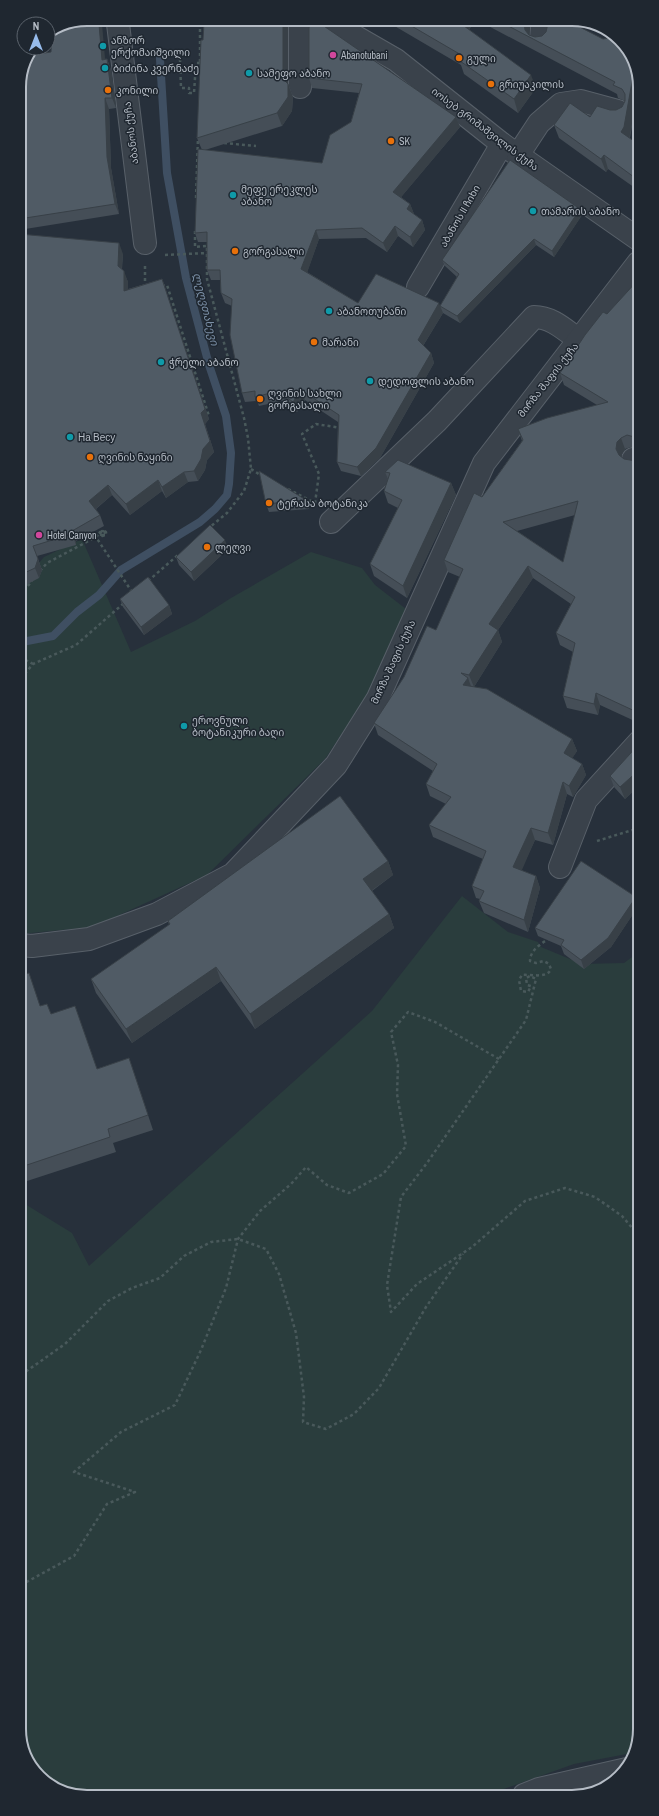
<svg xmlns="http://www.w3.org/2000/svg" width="659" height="1816" viewBox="0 0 659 1816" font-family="'Archivo Narrow','Noto Sans Georgian',sans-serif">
  <rect width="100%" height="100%" fill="#27303b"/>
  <g fill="#2a3d3d">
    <path d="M 82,539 L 131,652 L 195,621 L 231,598 L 311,552 L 362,568 L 375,585 L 415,616 L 369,693 L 325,759 L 207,875 L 93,927 L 20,934 L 20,585 L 44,557 Z"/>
    <path d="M 462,896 L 508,932 L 538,942 L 541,947 L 582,964 L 624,963 L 639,952 L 640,1488 L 634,1501 L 640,1493 L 640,1730 L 632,1753 L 574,1764 L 487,1795 L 82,1797 L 42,1780 L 21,1747 L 21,1193 L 25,1204 L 72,1233 L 89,1266 L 372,1011 Z"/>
  </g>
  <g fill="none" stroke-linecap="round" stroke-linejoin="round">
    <path stroke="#3f4f62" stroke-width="8" d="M 20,645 L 22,642 L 53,636 L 77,612 L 99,595 L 121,570 L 200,522 L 215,509 L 227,495 L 229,484 L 231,453 L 226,416 L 209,365 L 186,278 L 167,173 L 160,59"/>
    <g stroke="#586069" stroke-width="24">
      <g id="minor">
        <path d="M 300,22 L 300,87"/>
        <path d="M 330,22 L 396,60 L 502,144 L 638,239"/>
        <path d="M 118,24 L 145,243"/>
        <path d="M 541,38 L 543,19"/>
        <path d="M 518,155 L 539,123 L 561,104 L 581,101 L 618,111"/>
        <path d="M 418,287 L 502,144"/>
        <path d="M 633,459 L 638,461"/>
        <path d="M 331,522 L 437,421 L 534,317 C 552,317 565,330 579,340"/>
        <path d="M 560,867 L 586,800 L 639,742"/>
        <path d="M 20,945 L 32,946 L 89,939 L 157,914 L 233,874 L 336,765 L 378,698 L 484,463 L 638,263"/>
        <path d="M 524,1795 L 539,1789 L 627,1769"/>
      </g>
    </g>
    <g stroke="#49595b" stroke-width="2.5" stroke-dasharray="3 3" stroke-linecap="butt">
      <path d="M 180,59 L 181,88 L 189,88 L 189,93 L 194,93 L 196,63 L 200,63"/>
      <path d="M 200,62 L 200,23"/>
      <path d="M 224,143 L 256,146"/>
      <path d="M 196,198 L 198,137"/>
      <path d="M 195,231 L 195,247 L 207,246 L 207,279 L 244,418 L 248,438 L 251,469 L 244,491 L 227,513 L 210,527"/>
      <path d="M 165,255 L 207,253"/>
      <path d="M 162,286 L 167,285 L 209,416"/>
      <path d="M 145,287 L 145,266"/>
      <path d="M 251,469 L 262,476"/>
      <path d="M 288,489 L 315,503 L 319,474 L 302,434 L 316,424 L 341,428"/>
      <path d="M 102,535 L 105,535 L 105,532 L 103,531 L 101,535 L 105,535 L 105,532 L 103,531 L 101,531 L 100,535 L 102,536 L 106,535 L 106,532 L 103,530 L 96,537 L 132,592"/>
      <path d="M 40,571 L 47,563 L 96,537"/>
      <path d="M 148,581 L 178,555"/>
      <path d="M 20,595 L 32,581"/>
      <path d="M 20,657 L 33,664"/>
      <path d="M 20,677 L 23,676 L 33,664 L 76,645 L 124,603"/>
      <path d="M 597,841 L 639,828"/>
      <path d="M 550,938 C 542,943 530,950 530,961 L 536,963 L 544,961 L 549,964 L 551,969 C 547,979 531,974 522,975 L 519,980 L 521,991 L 528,992 L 531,986 L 527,985 L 526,978 L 530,976 L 536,979 L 526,1020 L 427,1163 L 401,1197 L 387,1285 L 391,1312 L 417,1284 L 472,1247 L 525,1201 L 565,1188 L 595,1197 L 622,1216 L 639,1236"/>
      <path d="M 21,1375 L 65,1344 L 108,1301 L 132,1288 L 160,1278 L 184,1256 L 211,1242 L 238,1239 L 266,1249 L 279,1274 L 296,1333 L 304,1397 L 303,1422 L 326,1429 L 354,1414 L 379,1388 L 426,1307 L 463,1254"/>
      <path d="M 21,1585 L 74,1556 L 107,1504 L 135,1492 L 74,1472 L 121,1432 L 175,1405 L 201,1350 L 226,1288 L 238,1239 L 260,1211 L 291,1184 L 306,1167 L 327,1185 L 349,1193 L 383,1174 L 406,1146 L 397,1094 L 398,1065 L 391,1032 L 408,1012 L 435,1022 L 499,1059"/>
    </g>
    <use href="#minor" stroke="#3a424b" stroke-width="22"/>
    <path stroke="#49595b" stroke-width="2.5" stroke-dasharray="3 3" stroke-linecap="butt" d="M 95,527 L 102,535"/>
  </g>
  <g fill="#454e57" fill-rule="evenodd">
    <path d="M 475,20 L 469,30 L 536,88 L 518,113 L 464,74 L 461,65 L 386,21 Z"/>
    <path d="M 479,20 L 531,20 L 529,35 L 535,37 L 542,36 L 575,21 L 575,24 L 638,91 L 630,138 L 638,144 L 638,190 L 608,169 L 606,172 L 559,138 L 554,125 L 590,117 L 610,110 L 616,110 L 622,107 L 625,101 L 618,98 L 617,94 L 479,21 Z"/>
    <path d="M 288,22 L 288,83 L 293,97 L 292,111 L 282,126 L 205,150 L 322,163 L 351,122 L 359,93 L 312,88 L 309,78 L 309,27 L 456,117 L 460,127 L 401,197 L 410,204 L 414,214 L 422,220 L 425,230 L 413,247 L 398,236 L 387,252 L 366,238 L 319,239 L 307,272 L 358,303 L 440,306 L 457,277 L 445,266 L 442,260 L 582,215 L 554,257 L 536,245 L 460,323 L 443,313 L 423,346 L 431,353 L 434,363 L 380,458 L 361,476 L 341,471 L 337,462 L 338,422 L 305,400 L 297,412 L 282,401 L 259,406 L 257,401 L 245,402 L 242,393 L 232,306 L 225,303 L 221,293 L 220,280 L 211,280 L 207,270 L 207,242 L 198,242 L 195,233 L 202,150 L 197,138 L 204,23 Z"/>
    <path d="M 51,52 L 107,59 L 111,70 L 116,108 L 109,109 L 111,168 L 119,214 L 19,230 L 19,133 L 22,120 L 25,85 L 19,84 L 19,82 L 32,55 Z"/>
    <path d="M 19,234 L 123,254 L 122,269 L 128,282 L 128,289 L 162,279 L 209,419 L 205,424 L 214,452 L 207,460 L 205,470 L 198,481 L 188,482 L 166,498 L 162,491 L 130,515 L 112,495 L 96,509 L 100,515 L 104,526 L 76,541 L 76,545 L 37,556 L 42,570 L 39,578 L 20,588 Z"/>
    <path d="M 638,280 L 638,448 L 631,447 L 625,449 L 622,454 L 621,457 L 624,459 L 636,461 L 638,460 L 639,723 L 600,705 L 598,715 L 567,708 L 563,696 L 573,652 L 560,645 L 556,633 L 571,604 L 533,578 L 498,630 L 502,642 L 474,687 L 572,739 L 577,751 L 572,758 L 582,764 L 586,775 L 573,797 L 567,794 L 553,845 L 535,840 L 521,870 L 536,876 L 540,888 L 528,932 L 484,913 L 479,901 L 480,899 L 476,898 L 472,886 L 483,859 L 433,837 L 429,825 L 446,804 L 430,796 L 426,784 L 433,771 L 378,735 L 374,723 L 436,630 L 460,577 L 448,572 L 444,560 L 482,497 L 522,441 L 518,429 L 597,405 L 564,385 L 560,373 L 607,314 ZM 575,515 L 563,562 L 517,531 Z"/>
    <path d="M 385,472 L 451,483 L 456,495 L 407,598 L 374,576 L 370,564 L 398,508 L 388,503 L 384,491 L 388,479 Z"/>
    <path d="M 306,500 L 309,509 L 269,512 L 266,504 Z"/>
    <path d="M 228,549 L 194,581 L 179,565 L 176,557 Z"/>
    <path d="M 120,599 L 169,605 L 172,614 L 144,635 L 123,607 Z"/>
    <path d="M 639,744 L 639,786 L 625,799 L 614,787 L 610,776 Z"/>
    <path d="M 639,836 L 639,849 L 635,840 Z"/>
    <path d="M 388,861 L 393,875 L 372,891 L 389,914 L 394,928 L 255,1029 L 221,981 L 132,1043 L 96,993 L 91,979 L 169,925 L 168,921 Z"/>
    <path d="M 639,905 L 611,947 L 584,969 L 564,954 L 561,946 L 538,936 L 535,928 Z"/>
    <path d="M 20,970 L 22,975 L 40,1006 L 51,1014 L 97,1069 L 129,1058 L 153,1130 L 113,1143 L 116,1152 L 24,1182 L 21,1174 Z"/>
  </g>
  <g fill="#384047">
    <path d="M 570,19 L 575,19 L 575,35 L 570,22 Z"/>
    <path d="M 462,20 L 475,20 L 465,36 L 460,23 Z"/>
    <path d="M 524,20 L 531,20 L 529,37 L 525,30 L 524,23 Z"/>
    <path d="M 283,22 L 288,22 L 288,87 L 288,84 L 293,97 L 292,111 L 282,126 L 277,113 L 284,80 L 283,74 Z"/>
    <path d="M 99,24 L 102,24 L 106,70 L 102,60 Z"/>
    <path d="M 107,59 L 111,70 L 116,108 L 112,98 Z"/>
    <path d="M 635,65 L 638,69 L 638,91 L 629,140 L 621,132 Z"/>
    <path d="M 531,75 L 536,88 L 518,113 L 514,99 Z"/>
    <path d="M 105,98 L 109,109 L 111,168 L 119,214 L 115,204 L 107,157 Z"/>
    <path d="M 456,117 L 460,127 L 397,202 L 393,192 Z"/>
    <path d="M 604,155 L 608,169 L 606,172 L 601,159 Z"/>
    <path d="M 410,204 L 414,214 L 407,209 Z"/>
    <path d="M 580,209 L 582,215 L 554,257 L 552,251 Z"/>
    <path d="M 422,220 L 425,230 L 413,247 L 410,237 Z"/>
    <path d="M 395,226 L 398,236 L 387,252 L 383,243 Z"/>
    <path d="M 316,230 L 319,239 L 305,279 L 301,269 Z"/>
    <path d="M 534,239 L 536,245 L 460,323 L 457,316 Z"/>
    <path d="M 119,243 L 123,254 L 121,276 L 118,266 Z"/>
    <path d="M 124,271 L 128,282 L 128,301 L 124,291 Z"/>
    <path d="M 162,279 L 209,419 L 205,424 L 214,452 L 207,460 L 205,470 L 198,481 L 194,471 Z"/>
    <path d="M 439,303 L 443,313 L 421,349 L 418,340 Z"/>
    <path d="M 431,353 L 434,363 L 380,458 L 361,476 L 357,467 Z"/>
    <path d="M 301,390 L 305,400 L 297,412 L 293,402 Z"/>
    <path d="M 621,438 L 625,449 L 622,454 L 621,461 L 616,449 L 617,442 Z"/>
    <path d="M 184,472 L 188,482 L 166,498 L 162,487 Z"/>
    <path d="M 158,480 L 162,491 L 130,515 L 126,504 Z"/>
    <path d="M 451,483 L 456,495 L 407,598 L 403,586 Z"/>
    <path d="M 108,485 L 112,495 L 93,511 L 89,501 Z"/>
    <path d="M 72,531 L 76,541 L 76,545 L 72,534 Z"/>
    <path d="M 225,540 L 228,549 L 194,581 L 191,572 Z"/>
    <path d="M 33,546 L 42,570 L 39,578 L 35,568 Z"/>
    <path d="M 528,566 L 533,578 L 498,630 L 502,642 L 474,687 L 469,675 L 489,624 Z"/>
    <path d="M 169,605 L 172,614 L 144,635 L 141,627 Z"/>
    <path d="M 468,678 L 472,689 L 463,685 Z"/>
    <path d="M 596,693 L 600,705 L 598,715 L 594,704 Z"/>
    <path d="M 572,739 L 577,751 L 568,765 L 564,753 Z"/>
    <path d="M 582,764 L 586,775 L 573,797 L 569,786 Z"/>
    <path d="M 639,770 L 639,786 L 625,799 L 620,787 Z"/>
    <path d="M 563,782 L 567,794 L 553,845 L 548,833 Z"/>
    <path d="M 531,828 L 535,840 L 518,879 L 513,867 Z"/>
    <path d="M 388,861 L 393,875 L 368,893 L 363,879 Z"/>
    <path d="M 536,876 L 540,888 L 528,932 L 524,920 Z"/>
    <path d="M 636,897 L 639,905 L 611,947 L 584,969 L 581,960 Z"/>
    <path d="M 389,914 L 394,928 L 255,1029 L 250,1014 Z"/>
    <path d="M 216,967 L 221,981 L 132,1043 L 126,1029 Z"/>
  </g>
  <g fill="#505b65" stroke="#384047" fill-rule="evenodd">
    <path d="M 549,19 L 570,19 L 570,22 L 603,39 L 616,37 L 635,65 L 624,127 L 621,132 L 638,144 L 638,180 L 604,155 L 601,159 L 554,125 L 570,103 L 590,117 L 597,106 L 610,110 L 616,110 L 622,107 L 625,101 L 625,94 L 622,89 L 613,85 L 615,82 L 497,20 L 524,20 L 524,23 L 525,30 L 529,35 L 535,37 L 542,36 L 546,32 Z"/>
    <path d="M 462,20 L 460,23 L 531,75 L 514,99 L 460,61 L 463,56 L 403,21 Z"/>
    <path d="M 283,22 L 283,74 L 284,80 L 288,84 L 288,97 L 277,113 L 197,138 L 201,40 L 203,40 L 204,23 Z"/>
    <path d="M 318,22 L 456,117 L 393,192 L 410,204 L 407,209 L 422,220 L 410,237 L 395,226 L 383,243 L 362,228 L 316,230 L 301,269 L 358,303 L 376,274 L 439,303 L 418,340 L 431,353 L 376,448 L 357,467 L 337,462 L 339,415 L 301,390 L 293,402 L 278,391 L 255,397 L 255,391 L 242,393 L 230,335 L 232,299 L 221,293 L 220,270 L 207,270 L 207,232 L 195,233 L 198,149 L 322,163 L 330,135 L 351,122 L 362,84 L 309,78 L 309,27 Z"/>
    <path d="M 61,24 L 99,24 L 102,60 L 107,59 L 112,98 L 105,98 L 107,157 L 115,204 L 19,219 L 20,119 L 22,120 L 26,75 L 23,75 L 32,55 L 51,52 L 52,30 Z"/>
    <path d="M 510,160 L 580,209 L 552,251 L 534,239 L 457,316 L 440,306 L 459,274 L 442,260 Z"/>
    <path d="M 19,234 L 119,243 L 118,266 L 124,271 L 124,291 L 162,279 L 205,409 L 201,413 L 210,441 L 203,449 L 201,459 L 194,471 L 184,472 L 162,487 L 158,480 L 126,504 L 108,485 L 89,501 L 100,515 L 72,531 L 72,534 L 33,546 L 38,559 L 35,568 L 20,575 Z"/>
    <path d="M 638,280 L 638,438 L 627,435 L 621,438 L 617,442 L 616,449 L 619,455 L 624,459 L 636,461 L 638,460 L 639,713 L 596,693 L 594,704 L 563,696 L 575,643 L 556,633 L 575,597 L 528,566 L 489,624 L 498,630 L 469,675 L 461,673 L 468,678 L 463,685 L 487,689 L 572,739 L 564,753 L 582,764 L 569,786 L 563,782 L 548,833 L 531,828 L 513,867 L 536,876 L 524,920 L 479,901 L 484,891 L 472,886 L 486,851 L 429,825 L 451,797 L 426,784 L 437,764 L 374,723 L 404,677 L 427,626 L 436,630 L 463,569 L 444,560 L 474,493 L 482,497 L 523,440 L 518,429 L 547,418 L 608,402 L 560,373 L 585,335 L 603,312 L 607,314 ZM 578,501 L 563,562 L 503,522 Z"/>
    <path d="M 398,460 L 451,483 L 403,586 L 370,564 L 402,500 L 384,491 L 390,473 L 385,472 Z"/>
    <path d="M 259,471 L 306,500 L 266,504 Z"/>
    <path d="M 210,525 L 225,540 L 191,572 L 176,557 Z"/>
    <path d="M 148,577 L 169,605 L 141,627 L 120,599 Z"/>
    <path d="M 639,744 L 639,770 L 620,787 L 610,776 Z"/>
    <path d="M 340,796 L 388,861 L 363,879 L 389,914 L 250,1014 L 216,967 L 126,1029 L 91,979 L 170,924 L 168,921 Z"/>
    <path d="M 639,836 L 639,843 L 635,840 Z"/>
    <path d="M 581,861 L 636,897 L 608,938 L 581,960 L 561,945 L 564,940 L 535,928 Z"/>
    <path d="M 20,971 L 22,975 L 29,973 L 40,1006 L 47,1004 L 51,1014 L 75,1006 L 97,1069 L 129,1058 L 148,1115 L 108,1129 L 110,1137 L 21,1167 Z"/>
  </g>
  <g fill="#0f9aa8" stroke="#1f2730" stroke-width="1.5">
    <circle cx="103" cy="46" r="4"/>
    <circle cx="105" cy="68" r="4"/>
    <circle cx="249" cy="73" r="4"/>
    <circle cx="233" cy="195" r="4"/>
    <circle cx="533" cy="211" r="4"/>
    <circle cx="329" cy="311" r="4"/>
    <circle cx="161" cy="362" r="4"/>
    <circle cx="370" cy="381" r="4"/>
    <circle cx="70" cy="437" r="4"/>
    <circle cx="184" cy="726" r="4"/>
  </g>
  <g fill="#d1479c" stroke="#1f2730" stroke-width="1.5">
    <circle cx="333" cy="55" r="4"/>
    <circle cx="39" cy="535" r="4"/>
  </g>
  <g fill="#e8710a" stroke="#1f2730" stroke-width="1.5">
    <circle cx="459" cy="58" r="4"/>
    <circle cx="491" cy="84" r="4"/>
    <circle cx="108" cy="90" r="4"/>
    <circle cx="391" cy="141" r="4"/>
    <circle cx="235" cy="251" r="4"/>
    <circle cx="314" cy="342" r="4"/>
    <circle cx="260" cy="399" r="4"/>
    <circle cx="90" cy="457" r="4"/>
    <circle cx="269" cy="503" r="4"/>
    <circle cx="207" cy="547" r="4"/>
  </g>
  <g text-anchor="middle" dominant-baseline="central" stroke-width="3" stroke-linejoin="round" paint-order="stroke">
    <g font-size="10" fill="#b6bdc6" stroke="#1f2730" text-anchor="start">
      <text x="111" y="40">ანზორ<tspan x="111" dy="12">ერქომაიშვილი</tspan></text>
      <text x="341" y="55">Abanotubani</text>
      <text x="467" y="58">გული</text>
      <text x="113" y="68">ბიძინა კვერნაძე</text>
      <text x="257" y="73">სამეფო აბანო</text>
      <text x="499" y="84">გრიუაკილის</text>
      <text x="116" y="90">კონილი</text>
      <text x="399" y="141">SK</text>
      <text x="241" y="189">მეფე ერეკლეს<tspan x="241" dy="12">აბანო</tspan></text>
      <text x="541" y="211">თამარის აბანო</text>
      <text x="243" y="251">გორგასალი</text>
      <text x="337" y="311">აბანოთუბანი</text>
      <text x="322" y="342">მარანი</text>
      <text x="169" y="362">ჭრელი აბანო</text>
      <text x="378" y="381">დედოფლის აბანო</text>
      <text x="268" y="393">ღვინის სახლი<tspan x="268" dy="12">გორგასალი</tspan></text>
      <text x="78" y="437">На Весу</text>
      <text x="98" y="457">ღვინის ნაყინი</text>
      <text x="277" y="503">ტერასა ბოტანიკა</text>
      <text x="47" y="535">Hotel Canyon</text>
      <text x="215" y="547">ლეღვი</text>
      <text x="192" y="720">ეროვნული<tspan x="192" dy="12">ბოტანიკური ბაღი</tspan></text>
    </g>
    <g font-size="10" fill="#b6bdc6" stroke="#1f2730">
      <text transform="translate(485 129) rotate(37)">იოსებ გრიშაშვილის ქუჩა</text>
      <text transform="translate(131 133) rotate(-97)">აბანოს ქუჩა</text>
      <text transform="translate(460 216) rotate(-60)">აბანოს II ჩიხი</text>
      <text transform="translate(548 380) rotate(-52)">მირზა შაფის ქუჩა</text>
      <text transform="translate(393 662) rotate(-65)">მირზა შაფის ქუჩა</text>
    </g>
    <g font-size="11" font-style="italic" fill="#7b8fa6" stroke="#1f2730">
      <text transform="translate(206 309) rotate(76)">ლეღვთახევი</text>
    </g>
  </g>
  <path d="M0 0H659V1816H0ZM87 26H572A61 61 0 0 1 633 87V1729A61 61 0 0 1 572 1790H87A61 61 0 0 1 26 1729V87A61 61 0 0 1 87 26Z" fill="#1f2730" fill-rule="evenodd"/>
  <path fill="none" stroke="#b6bdc6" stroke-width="2" d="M87 26H572A61 61 0 0 1 633 87V1729A61 61 0 0 1 572 1790H87A61 61 0 0 1 26 1729V87A61 61 0 0 1 87 26Z"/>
  <g transform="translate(36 36)"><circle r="19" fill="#1f2730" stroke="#5b636c"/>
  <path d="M0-3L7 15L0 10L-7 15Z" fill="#96bbeb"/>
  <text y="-6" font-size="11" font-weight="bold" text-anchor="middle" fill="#b6bdc6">N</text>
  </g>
</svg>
